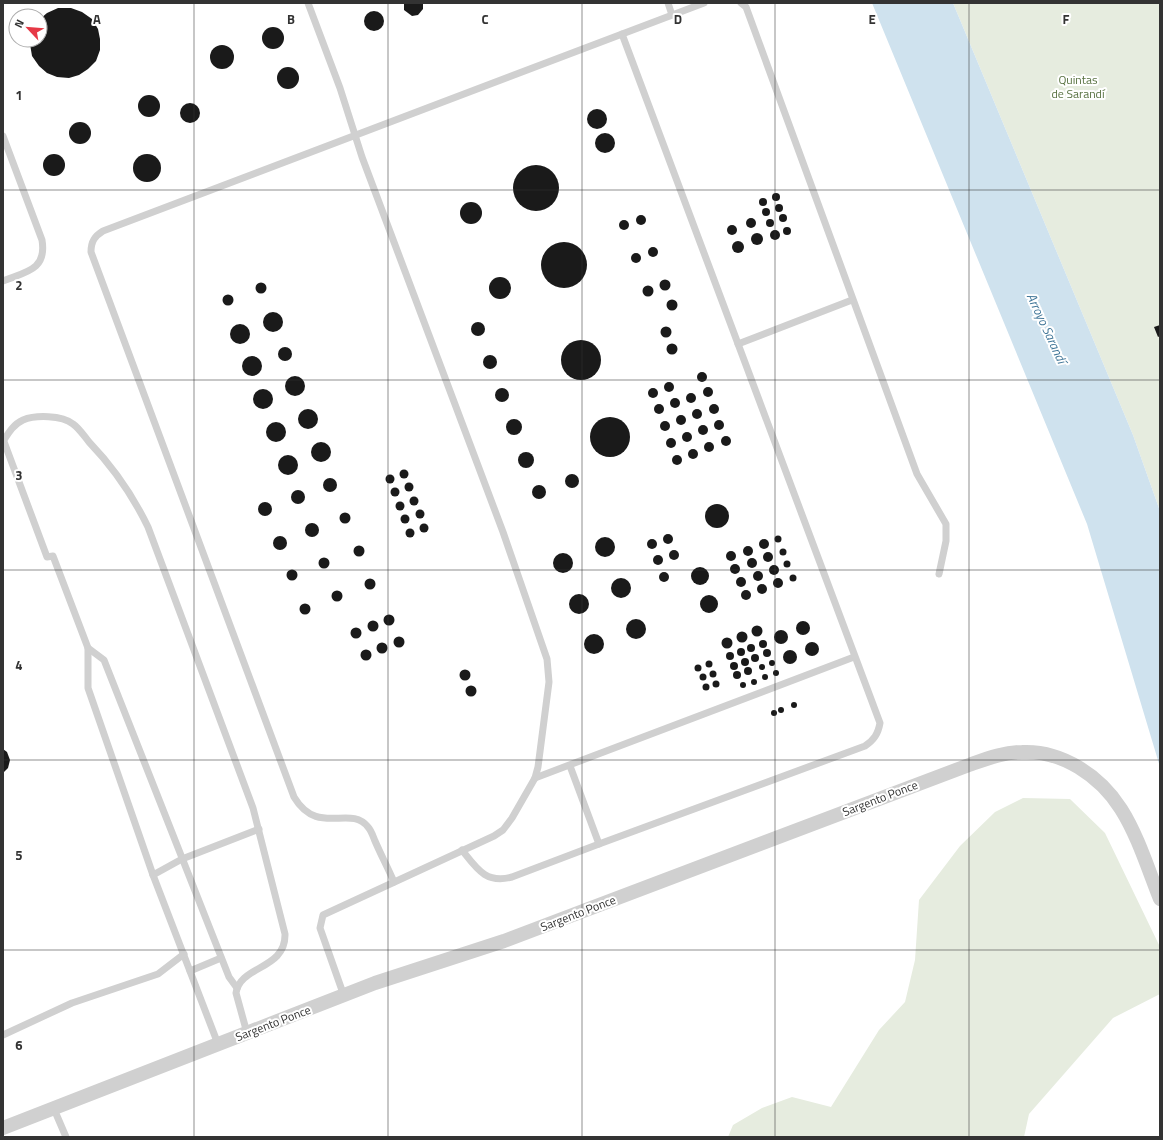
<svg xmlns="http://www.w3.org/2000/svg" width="1163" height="1140" viewBox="0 0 1163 1140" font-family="'Titillium Web',sans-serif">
  <rect width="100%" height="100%" fill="#fff"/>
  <g fill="#e6ecdf">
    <path d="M 953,3 L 1160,3 L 1160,511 L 1133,435 Z"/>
    <path d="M 1023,798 L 1070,799 L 1105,833 L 1160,947 L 1160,994 L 1113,1018 L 1029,1114 L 1024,1137 L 728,1137 L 733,1125 L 762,1108 L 792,1097 L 831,1107 L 879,1030 L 905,1002 L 915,960 L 919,900 L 960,846 L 995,812 Z"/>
  </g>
  <path fill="#cfe2ee" d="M 872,3 L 953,3 L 1133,435 L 1160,511 L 1160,767 L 1087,524 Z"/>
  <g fill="#1a1a1a">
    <path d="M 404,3 L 423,3 L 423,9 L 418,15 L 412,16 L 404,10 Z"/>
    <path d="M 58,8 L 71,8 L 82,12 L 92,19 L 98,29 L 100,39 L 100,50 L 96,61 L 88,69 L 79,75 L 69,78 L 57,77 L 47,73 L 39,66 L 32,56 L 30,44 L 31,40 L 40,40 L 40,19 L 47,13 Z"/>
    <circle cx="374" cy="21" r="10"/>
    <circle cx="273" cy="38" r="11"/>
    <circle cx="222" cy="57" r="12"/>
    <circle cx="288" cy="78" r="11"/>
    <circle cx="149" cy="106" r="11"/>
    <circle cx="190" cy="113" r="10"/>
    <circle cx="597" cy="119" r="10"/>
    <circle cx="80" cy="133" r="11"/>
    <circle cx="605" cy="143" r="10"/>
    <circle cx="147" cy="168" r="14"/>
    <circle cx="54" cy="165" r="11"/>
    <circle cx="536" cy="188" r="23"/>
    <circle cx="776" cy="197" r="4"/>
    <circle cx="763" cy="202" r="4"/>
    <circle cx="471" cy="213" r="11"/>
    <circle cx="779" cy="208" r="4"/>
    <circle cx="766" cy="212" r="4"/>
    <circle cx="783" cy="218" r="4"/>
    <circle cx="641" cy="220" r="5"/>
    <circle cx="751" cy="223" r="5"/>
    <circle cx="770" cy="223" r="4"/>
    <circle cx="624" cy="225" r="5"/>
    <circle cx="732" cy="230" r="5"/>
    <circle cx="787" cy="231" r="4"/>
    <circle cx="775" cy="235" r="5"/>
    <circle cx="757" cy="239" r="6"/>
    <circle cx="738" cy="247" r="6"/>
    <circle cx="564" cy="265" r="23"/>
    <circle cx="653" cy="252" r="5"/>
    <circle cx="636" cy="258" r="5"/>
    <circle cx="500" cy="288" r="11"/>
    <circle cx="665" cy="285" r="5.5"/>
    <circle cx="261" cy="288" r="5.5"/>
    <circle cx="648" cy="291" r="5.5"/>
    <circle cx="228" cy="300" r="5.5"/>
    <circle cx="672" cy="305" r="5.5"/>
    <circle cx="273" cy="322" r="10"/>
    <circle cx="478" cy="329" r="7"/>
    <circle cx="240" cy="334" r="10"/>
    <path d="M 1160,325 L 1160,336 L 1158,337 L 1154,327 Z"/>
    <circle cx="666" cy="332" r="5.5"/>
    <circle cx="581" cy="360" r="20"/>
    <circle cx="672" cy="349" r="5.5"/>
    <circle cx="285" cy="354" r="7"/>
    <circle cx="490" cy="362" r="7"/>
    <circle cx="252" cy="366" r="10"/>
    <circle cx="702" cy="377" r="5"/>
    <circle cx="295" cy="386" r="10"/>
    <circle cx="669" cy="387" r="5"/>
    <circle cx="708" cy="392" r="5"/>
    <circle cx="653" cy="393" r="5"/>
    <circle cx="502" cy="395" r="7"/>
    <circle cx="263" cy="399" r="10"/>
    <circle cx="691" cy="398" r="5"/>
    <circle cx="675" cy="403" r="5"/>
    <circle cx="714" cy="409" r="5"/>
    <circle cx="659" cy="409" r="5"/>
    <circle cx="308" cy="419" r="10"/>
    <circle cx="697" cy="414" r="5"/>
    <circle cx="681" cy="420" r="5"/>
    <circle cx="610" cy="437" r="20"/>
    <circle cx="514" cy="427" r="8"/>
    <circle cx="719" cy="425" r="5"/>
    <circle cx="665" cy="426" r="5"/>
    <circle cx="276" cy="432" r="10"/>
    <circle cx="703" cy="430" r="5"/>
    <circle cx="687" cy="437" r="5"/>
    <circle cx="726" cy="441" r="5"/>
    <circle cx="671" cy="443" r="5"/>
    <circle cx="321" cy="452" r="10"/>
    <circle cx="709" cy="447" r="5"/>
    <circle cx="693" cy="454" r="5"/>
    <circle cx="526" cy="460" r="8"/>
    <circle cx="288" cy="465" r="10"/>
    <circle cx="677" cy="460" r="5"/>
    <circle cx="404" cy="474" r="4.5"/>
    <circle cx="390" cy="479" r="4.5"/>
    <circle cx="572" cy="481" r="7"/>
    <circle cx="330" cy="485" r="7"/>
    <circle cx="409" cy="487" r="4.5"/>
    <circle cx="539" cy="492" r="7"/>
    <circle cx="395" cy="492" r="4.5"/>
    <circle cx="298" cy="497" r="7"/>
    <circle cx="414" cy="501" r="4.5"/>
    <circle cx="400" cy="506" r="4.5"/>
    <circle cx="265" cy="509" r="7"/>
    <circle cx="717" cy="516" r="12"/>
    <circle cx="420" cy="514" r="4.5"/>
    <circle cx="345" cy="518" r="5.5"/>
    <circle cx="405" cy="519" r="4.5"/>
    <circle cx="312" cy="530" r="7"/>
    <circle cx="424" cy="528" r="4.5"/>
    <circle cx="410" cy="533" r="4.5"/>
    <circle cx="668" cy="539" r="5"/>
    <circle cx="778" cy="539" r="3.5"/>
    <circle cx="280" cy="543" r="7"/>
    <circle cx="605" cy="547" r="10"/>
    <circle cx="764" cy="544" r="5"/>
    <circle cx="652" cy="544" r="5"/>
    <circle cx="359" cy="551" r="5.5"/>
    <circle cx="748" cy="551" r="5"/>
    <circle cx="783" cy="552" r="3.5"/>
    <circle cx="674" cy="555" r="5"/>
    <circle cx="731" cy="556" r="5"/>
    <circle cx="768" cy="557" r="5"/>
    <circle cx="563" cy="563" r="10"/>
    <circle cx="658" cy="560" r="5"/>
    <circle cx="324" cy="563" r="5.5"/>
    <circle cx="752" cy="563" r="5"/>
    <circle cx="787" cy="564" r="3.5"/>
    <circle cx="735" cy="569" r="5"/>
    <circle cx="774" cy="570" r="5"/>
    <circle cx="700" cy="576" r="9"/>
    <circle cx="292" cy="575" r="5.5"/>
    <circle cx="758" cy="576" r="5"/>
    <circle cx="664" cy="577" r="5"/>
    <circle cx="793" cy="578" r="3.5"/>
    <circle cx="741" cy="582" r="5"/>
    <circle cx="621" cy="588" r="10"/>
    <circle cx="778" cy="583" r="5"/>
    <circle cx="370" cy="584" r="5.5"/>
    <circle cx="762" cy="589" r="5"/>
    <circle cx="746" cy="595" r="5"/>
    <circle cx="337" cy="596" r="5.5"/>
    <circle cx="579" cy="604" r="10"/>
    <circle cx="709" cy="604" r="9"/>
    <circle cx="305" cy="609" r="5.5"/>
    <circle cx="389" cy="620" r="5.5"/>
    <circle cx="636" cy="629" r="10"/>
    <circle cx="373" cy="626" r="5.5"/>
    <circle cx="803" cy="628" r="7"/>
    <circle cx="757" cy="631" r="5.5"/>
    <circle cx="356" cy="633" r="5.5"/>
    <circle cx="781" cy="637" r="7"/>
    <circle cx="742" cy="637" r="5.5"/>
    <circle cx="594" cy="644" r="10"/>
    <circle cx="399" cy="642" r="5.5"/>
    <circle cx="727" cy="643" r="5.5"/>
    <circle cx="763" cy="644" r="4"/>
    <circle cx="812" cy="649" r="7"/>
    <circle cx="382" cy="648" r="5.5"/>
    <circle cx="751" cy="648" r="4"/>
    <circle cx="741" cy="652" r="4"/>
    <circle cx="767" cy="653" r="4"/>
    <circle cx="366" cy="655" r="5.5"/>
    <circle cx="790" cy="657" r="7"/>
    <circle cx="730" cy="656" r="4"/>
    <circle cx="755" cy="658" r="4"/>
    <circle cx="745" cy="662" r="4"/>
    <circle cx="772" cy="663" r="3"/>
    <circle cx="709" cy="664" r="3.5"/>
    <circle cx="734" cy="666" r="4"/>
    <circle cx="762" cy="667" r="3"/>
    <circle cx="698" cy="668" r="3.5"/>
    <circle cx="748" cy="671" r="4"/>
    <circle cx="465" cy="675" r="5.5"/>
    <circle cx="776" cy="673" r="3"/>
    <circle cx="713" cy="674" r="3.5"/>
    <circle cx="737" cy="675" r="4"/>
    <circle cx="703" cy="677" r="3.5"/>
    <circle cx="765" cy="677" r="3"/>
    <circle cx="754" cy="682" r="3"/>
    <circle cx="716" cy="684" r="3.5"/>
    <circle cx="743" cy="685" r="3"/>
    <circle cx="706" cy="687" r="3.5"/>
    <circle cx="471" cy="691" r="5.5"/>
    <circle cx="794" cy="705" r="3"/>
    <circle cx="781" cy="710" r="3"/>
    <circle cx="774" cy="713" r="3"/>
    <path d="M 3,749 L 7,752 L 10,760 L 8,768 L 3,773 Z"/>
  </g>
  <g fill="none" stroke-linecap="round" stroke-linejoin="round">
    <g stroke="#d0d0d0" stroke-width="7">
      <path d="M 308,3 L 340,88 L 362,157 L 503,532 L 547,659 L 549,682 L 538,767 L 535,778 L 512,818 L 503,830 L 494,836 L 323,915 L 320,928 L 344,996"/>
      <path d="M 668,3 L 672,15"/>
      <path d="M 741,3 L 746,7 L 917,474 L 946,524 L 946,541 L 939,574"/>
      <path d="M 3,136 L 42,240 C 47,270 26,272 3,281"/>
      <path d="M 738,344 L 852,300"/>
      <path d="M 3,439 L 47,557 L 53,556 L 88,648 L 104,660 L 229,977 L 237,988"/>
      <path d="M 4,440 C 9,432 14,424 23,420 C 35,415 62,415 73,424 C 79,428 84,436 89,442 C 113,467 133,496 148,527 L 253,808 L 285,934 C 286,970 240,965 236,993 L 247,1033"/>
      <path d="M 88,648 L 88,688 L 153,875 L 218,1044"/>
      <path d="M 570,766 L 599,844"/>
      <path d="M 535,778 L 854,657"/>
      <path d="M 462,850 C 477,869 486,884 512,877 L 599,844 L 865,746 C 874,740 878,734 880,723 L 622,34"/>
      <path d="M 153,875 L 182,859 L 259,829"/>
      <path d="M 394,882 C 388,868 381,855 375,841 C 373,836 371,830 368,827 C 350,804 318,837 294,797 L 91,252 C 91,241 95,236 103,231 L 704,3"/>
      <path d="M 190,971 L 221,958"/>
      <path d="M 3,1035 L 72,1003 L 158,974 L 184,954"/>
      <path d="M 54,1109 L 66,1137"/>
    </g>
    <path stroke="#d0d0d0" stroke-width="14" d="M 3,1128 L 375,983 L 504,941 L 969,765 C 986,759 1004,752 1022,752 C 1062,750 1100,776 1121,809 C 1138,836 1148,869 1160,899"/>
  </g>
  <path fill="none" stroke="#333" stroke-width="1" stroke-opacity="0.55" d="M 194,3 L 194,1137M 388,3 L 388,1137M 582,3 L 582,1137M 775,3 L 775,1137M 969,3 L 969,1137M 3,190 L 1160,190M 3,380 L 1160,380M 3,570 L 1160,570M 3,760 L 1160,760M 3,950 L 1160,950"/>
  <g text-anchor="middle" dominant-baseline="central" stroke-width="4" stroke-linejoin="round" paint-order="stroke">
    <g font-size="12" fill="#56703f" stroke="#fff">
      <text x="1078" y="79">Quintas<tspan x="1078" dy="14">de Sarandí</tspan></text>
    </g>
    <g font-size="12" fill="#333" stroke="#fff">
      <text transform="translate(880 798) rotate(-21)">Sargento Ponce</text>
      <text transform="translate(578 913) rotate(-21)">Sargento Ponce</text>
      <text transform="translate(273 1023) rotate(-21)">Sargento Ponce</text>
    </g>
    <g font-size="13" font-style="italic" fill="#3f7597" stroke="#fff">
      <text transform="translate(1047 328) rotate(65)">Arroyo Sarandí</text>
    </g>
  </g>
  <g font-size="13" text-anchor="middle" font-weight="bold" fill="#333" stroke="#fff" stroke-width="4" stroke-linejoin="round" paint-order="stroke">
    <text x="97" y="24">A</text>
    <text x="291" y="24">B</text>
    <text x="485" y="24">C</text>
    <text x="678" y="24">D</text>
    <text x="872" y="24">E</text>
    <text x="1066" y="24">F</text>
    <text x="19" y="100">1</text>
    <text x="19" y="290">2</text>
    <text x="19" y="480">3</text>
    <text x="19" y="670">4</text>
    <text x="19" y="860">5</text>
    <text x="19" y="1050">6</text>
  </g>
  <rect width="1163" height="1140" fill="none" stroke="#333333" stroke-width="8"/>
  <g transform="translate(28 28) rotate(296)"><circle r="19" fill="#ffffff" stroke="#adadad"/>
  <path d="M0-3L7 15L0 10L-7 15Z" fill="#e63946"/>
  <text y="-6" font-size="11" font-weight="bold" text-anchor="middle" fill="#333333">N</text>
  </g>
</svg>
